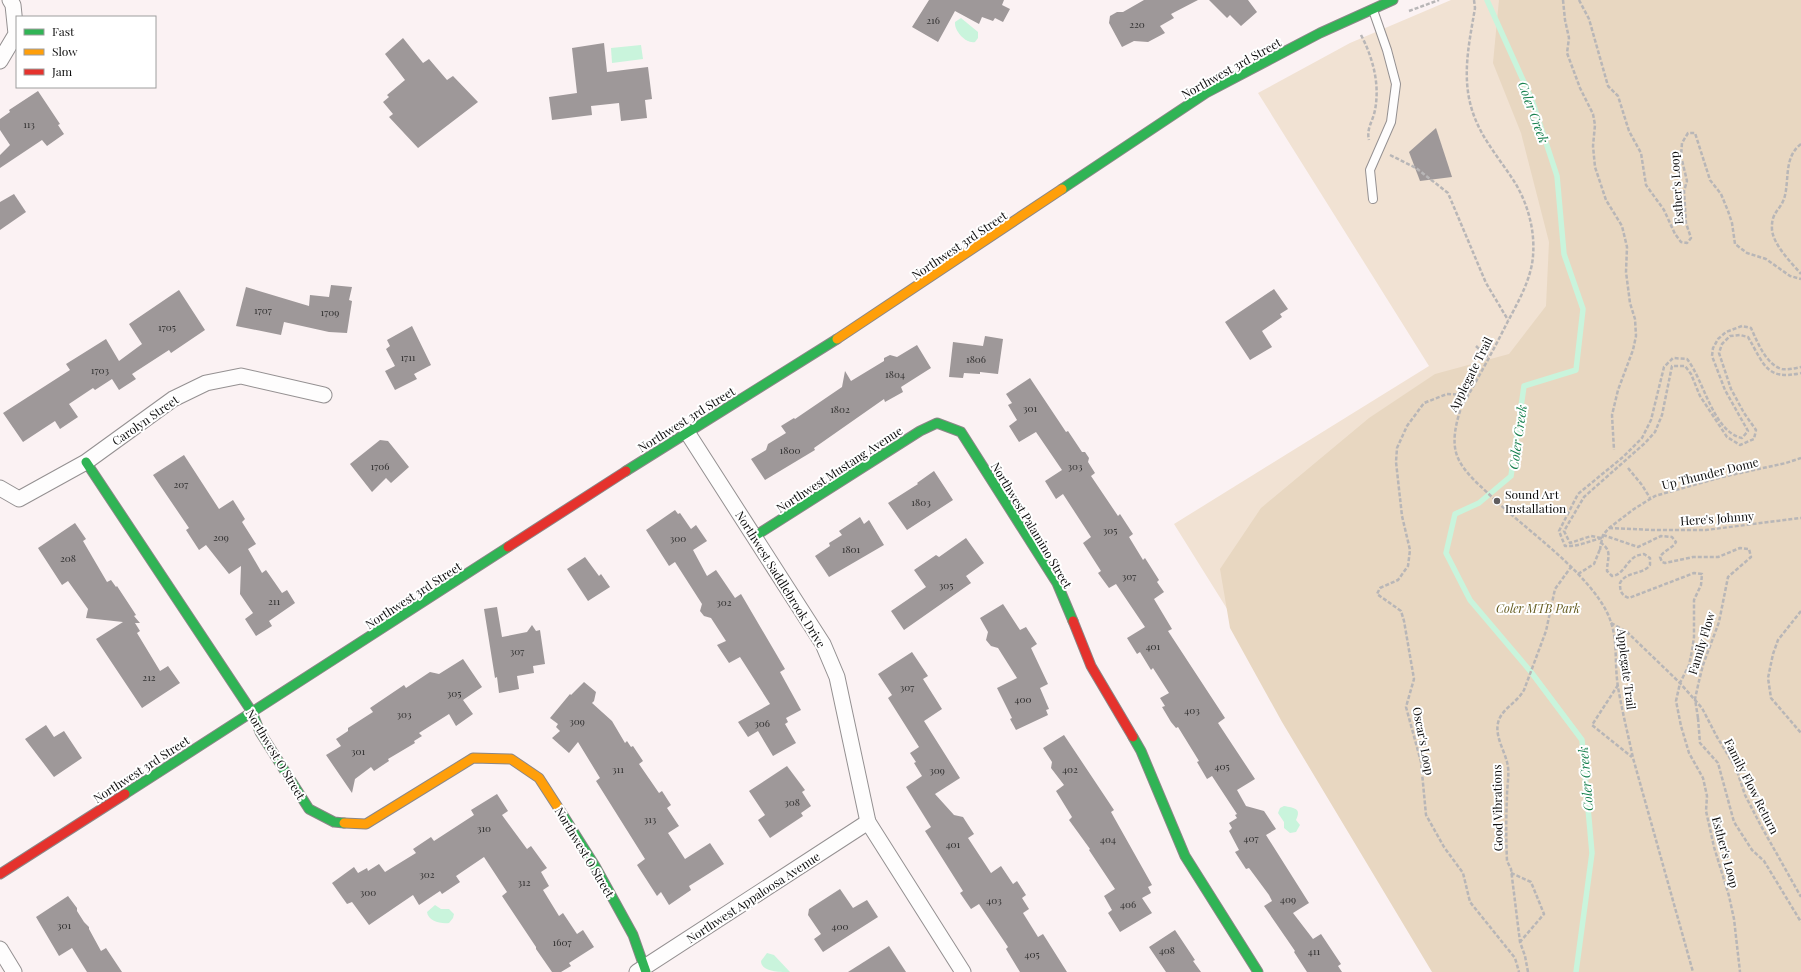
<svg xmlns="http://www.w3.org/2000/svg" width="1801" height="972" viewBox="0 0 1801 972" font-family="'Playfair Display',serif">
  <rect width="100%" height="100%" fill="#fbf2f3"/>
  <path fill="#f1e2d3" d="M 1451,0 L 1801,0 L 1801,972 L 1454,972 L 1174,524 L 1429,366 L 1258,93 L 1350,43 Z"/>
  <path fill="#e8d7c1" d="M 1499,0 L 1801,0 L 1801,972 L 1432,972 L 1282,722 L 1230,628 L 1220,569 L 1261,508 L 1369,418 L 1435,374 L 1509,354 L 1546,306 L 1549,242 L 1521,133 L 1493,63 Z"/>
  <g fill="#c9f4dc">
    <path d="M 961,18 L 978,32 L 978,38 L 975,42 C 966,44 954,31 955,22 Z"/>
    <path d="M 641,45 L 643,59 L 612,63 L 611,48 Z"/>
    <path d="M 1284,806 C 1294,808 1302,808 1296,820 L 1300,825 L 1296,832 L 1290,833 L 1284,828 L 1284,822 L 1278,813 L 1280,808 Z"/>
    <path d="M 435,905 L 441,909 L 449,909 L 454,914 L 453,918 L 449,923 C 440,924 428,921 427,912 Z"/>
    <path d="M 767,953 L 774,955 L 790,972 C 780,972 761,972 761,961 Z"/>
  </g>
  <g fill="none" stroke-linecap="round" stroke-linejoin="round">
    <path stroke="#c9f4dc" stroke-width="5.5" d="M 1487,0 L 1532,100 L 1557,176 L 1564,254 L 1583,309 L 1576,370 L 1524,386 L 1511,476 L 1479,503 L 1455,514 L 1446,553 L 1470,600 L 1531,672 L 1582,740 L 1592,853 L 1576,972"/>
  </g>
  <g fill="#9e9899">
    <path d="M 929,0 L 1004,0 L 1002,5 L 1010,9 L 1003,22 L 995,18 L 993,21 L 982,17 L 979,24 L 955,11 L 938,42 L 912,27 Z"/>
    <path d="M 1144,0 L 1198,0 L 1171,14 L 1174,18 L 1160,26 L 1165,33 L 1148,42 L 1134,41 L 1122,47 L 1109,23 L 1110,16 L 1117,12 L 1123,12 Z"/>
    <path d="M 1209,0 L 1248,0 L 1257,12 L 1241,26 L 1230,15 L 1227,18 Z"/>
    <path d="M 403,38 L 423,63 L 429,59 L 447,80 L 453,76 L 478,102 L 418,148 L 389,117 L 393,114 L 383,102 L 389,97 L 387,95 L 405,80 L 385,54 Z"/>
    <path d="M 604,43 L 607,72 L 648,67 L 652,99 L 645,100 L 647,118 L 621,121 L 619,103 L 591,106 L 592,115 L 552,120 L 549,97 L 577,93 L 572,48 Z"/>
    <path d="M 38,91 L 60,124 L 58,125 L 64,134 L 47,146 L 42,140 L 0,168 L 0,155 L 10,145 L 0,130 L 0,119 L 10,112 L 9,110 Z"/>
    <path d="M 1436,128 L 1452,177 L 1420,181 L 1409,152 Z"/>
    <path d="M 14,194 L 26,212 L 0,230 L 0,202 Z"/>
    <path d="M 331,285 L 352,287 L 349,300 L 352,301 L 347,333 L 329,332 L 284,322 L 281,335 L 236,326 L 246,287 L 309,306 L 310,295 L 329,297 Z"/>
    <path d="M 1274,289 L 1288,309 L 1280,314 L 1282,317 L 1262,331 L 1272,347 L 1250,360 L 1225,322 Z"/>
    <path d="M 179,290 L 205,330 L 171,353 L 169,350 L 132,374 L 136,379 L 119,390 L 112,379 L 95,390 L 93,388 L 69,404 L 78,417 L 60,429 L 55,421 L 23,442 L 3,413 L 70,370 L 66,364 L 106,339 L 119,361 L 142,344 L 129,324 Z"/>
    <path d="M 412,326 L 431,365 L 414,374 L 417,379 L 395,390 L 385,371 L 395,366 L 386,349 L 390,346 L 387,340 Z"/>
    <path d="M 985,336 L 1003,339 L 998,374 L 980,372 L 980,374 L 964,373 L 963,378 L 949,377 L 953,342 L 983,346 Z"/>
    <path d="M 917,345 L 931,368 L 901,387 L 903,392 L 885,402 L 884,399 L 814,448 L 815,450 L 765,480 L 751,459 L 766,450 L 768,444 L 786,433 L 781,426 L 794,418 L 795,419 L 842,387 L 845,371 L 851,381 L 884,361 L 884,358 L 890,355 L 897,357 Z"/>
    <path d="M 1030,378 L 1066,432 L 1068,431 L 1082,452 L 1085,452 L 1089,458 L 1088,462 L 1095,473 L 1091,476 L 1118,516 L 1120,514 L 1133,534 L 1129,537 L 1143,560 L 1145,558 L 1159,580 L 1157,582 L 1164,592 L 1154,599 L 1172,629 L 1168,631 L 1225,718 L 1218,723 L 1255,779 L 1237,790 L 1246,806 L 1264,811 L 1276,829 L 1266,835 L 1309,903 L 1293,913 L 1313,939 L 1321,934 L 1341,964 L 1338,966 L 1342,972 L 1307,972 L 1294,952 L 1295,951 L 1264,906 L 1272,901 L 1269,895 L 1249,868 L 1246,869 L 1235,852 L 1239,850 L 1229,831 L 1232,828 L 1229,823 L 1237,818 L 1235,815 L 1237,814 L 1212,776 L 1207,779 L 1197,762 L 1199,761 L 1178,727 L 1176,728 L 1171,722 L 1162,707 L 1165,706 L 1160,698 L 1169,693 L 1153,668 L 1151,670 L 1140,652 L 1137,654 L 1127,638 L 1145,627 L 1116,584 L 1109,588 L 1098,573 L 1101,571 L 1083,543 L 1091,537 L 1063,494 L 1056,499 L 1045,481 L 1062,470 L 1036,432 L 1019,442 L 1009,426 L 1017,420 L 1008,405 L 1012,403 L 1006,394 Z"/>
    <path d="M 380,440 L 388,441 L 409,467 L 391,483 L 386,478 L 372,492 L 350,464 Z"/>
    <path d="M 184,455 L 219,509 L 233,500 L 245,519 L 242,522 L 256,544 L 248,549 L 262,573 L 266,570 L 282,593 L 287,590 L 295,603 L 269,621 L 272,626 L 256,636 L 245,619 L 253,613 L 240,594 L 241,566 L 229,574 L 206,545 L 199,550 L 186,530 L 189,528 L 153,475 Z"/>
    <path d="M 934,471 L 953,500 L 907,530 L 888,503 L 918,484 L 917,483 Z"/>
    <path d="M 675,510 L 678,514 L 680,513 L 691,529 L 696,525 L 707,541 L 693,550 L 707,576 L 716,570 L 735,598 L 741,594 L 785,669 L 780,672 L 801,710 L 786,718 L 788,722 L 785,724 L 796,743 L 773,756 L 758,731 L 748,737 L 738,722 L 770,704 L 740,657 L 729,663 L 717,645 L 726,641 L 711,618 L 704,616 L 700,611 L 702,604 L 675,562 L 669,566 L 646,530 Z"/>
    <path d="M 860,517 L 864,524 L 869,520 L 884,545 L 829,577 L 815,556 L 830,546 L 829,543 L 842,535 L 839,531 Z"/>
    <path d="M 75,523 L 86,539 L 83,541 L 107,582 L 111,580 L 116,587 L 117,586 L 136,615 L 134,616 L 140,623 L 135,623 L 140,631 L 137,633 L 160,671 L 168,666 L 180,683 L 142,708 L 96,639 L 123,622 L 86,618 L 88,609 L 68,581 L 62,585 L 38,548 Z"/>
    <path d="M 966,538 L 984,563 L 966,576 L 971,583 L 904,630 L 891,611 L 926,587 L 914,570 L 936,555 L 939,557 Z"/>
    <path d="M 585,557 L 599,576 L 601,574 L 610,587 L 588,601 L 567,569 Z"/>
    <path d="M 1003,604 L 1020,630 L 1026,627 L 1037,644 L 1031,648 L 1048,684 L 1040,688 L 1049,709 L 1046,710 L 1048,715 L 1016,730 L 1010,719 L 1012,718 L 997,688 L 1017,678 L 998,648 L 991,646 L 986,640 L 988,632 L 980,618 Z"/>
    <path d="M 497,607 L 502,637 L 527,632 L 532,625 L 536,631 L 540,630 L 545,664 L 533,666 L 534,673 L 517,676 L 519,689 L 499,693 L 497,677 L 495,678 L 484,609 Z"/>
    <path d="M 912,652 L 928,676 L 923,679 L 942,709 L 924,721 L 960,778 L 935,794 L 954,815 L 963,817 L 974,834 L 968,838 L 991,873 L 1001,866 L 1013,884 L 1017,881 L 1026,895 L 1022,898 L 1029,909 L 1023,913 L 1038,937 L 1043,934 L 1067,972 L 1020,972 L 1006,949 L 1008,947 L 979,904 L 971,909 L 960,893 L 963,891 L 925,831 L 931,827 L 906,787 L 922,776 L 914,763 L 916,762 L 910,753 L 919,747 L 888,698 L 892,695 L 878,674 Z"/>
    <path d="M 463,659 L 482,687 L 463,700 L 473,714 L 456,726 L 449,714 L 419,733 L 422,736 L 414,741 L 415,743 L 388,759 L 389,761 L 374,771 L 371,767 L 355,779 L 352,793 L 326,755 L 341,746 L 336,739 L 348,731 L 348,728 L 373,712 L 370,708 L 404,685 L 406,688 L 430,672 L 439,674 Z"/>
    <path d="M 584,682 L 596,692 L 594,701 L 592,703 L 612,721 L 625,743 L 627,741 L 631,747 L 633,746 L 643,761 L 639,764 L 659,793 L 662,791 L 671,805 L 667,808 L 679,826 L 668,833 L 685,859 L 710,843 L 724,864 L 689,886 L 691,890 L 669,905 L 661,892 L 657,896 L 637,865 L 645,859 L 596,781 L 600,778 L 578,742 L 569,753 L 552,738 L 560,731 L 556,727 L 558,724 L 550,718 L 570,694 L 571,695 Z"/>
    <path d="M 46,725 L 54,737 L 64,731 L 82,758 L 54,777 L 25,739 Z"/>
    <path d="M 1064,735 L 1114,810 L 1111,812 L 1152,885 L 1148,887 L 1151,893 L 1142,898 L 1152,913 L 1120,932 L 1108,913 L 1112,910 L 1104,896 L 1115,889 L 1089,850 L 1090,849 L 1069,820 L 1072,817 L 1056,791 L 1064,785 L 1051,768 L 1052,762 L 1043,748 Z"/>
    <path d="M 787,766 L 805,790 L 802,792 L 811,806 L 801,813 L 803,816 L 770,838 L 758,820 L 765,815 L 749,791 Z"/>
    <path d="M 497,794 L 508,811 L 502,815 L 527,849 L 531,846 L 547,868 L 541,872 L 549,886 L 543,890 L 559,916 L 563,913 L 577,934 L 583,930 L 594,947 L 569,963 L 571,966 L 561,972 L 552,972 L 536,949 L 536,947 L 502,896 L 507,892 L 484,857 L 456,876 L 460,882 L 442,894 L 440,891 L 419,905 L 413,895 L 369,925 L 352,902 L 347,904 L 332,883 L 354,867 L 358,873 L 367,868 L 368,871 L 379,864 L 385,872 L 416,853 L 413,849 L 431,837 L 434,841 L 474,815 L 471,810 Z"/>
    <path d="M 840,889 L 853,908 L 867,900 L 878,917 L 823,952 L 814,939 L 821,934 L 808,915 L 809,909 Z"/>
    <path d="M 68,896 L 77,908 L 77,911 L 84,922 L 89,927 L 89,929 L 101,951 L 106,948 L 122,972 L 87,972 L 72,948 L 59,956 L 36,917 Z"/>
    <path d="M 1175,930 L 1195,960 L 1193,961 L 1201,972 L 1166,972 L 1149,947 Z"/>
    <path d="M 889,946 L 906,972 L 848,972 Z"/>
  </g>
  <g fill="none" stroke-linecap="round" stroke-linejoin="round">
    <g stroke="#949091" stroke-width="10">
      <path id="lane" d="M 1373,199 L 1370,170 L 1391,122 L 1396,84 L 1387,50 L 1373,10"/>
    </g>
    <g stroke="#949091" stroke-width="17">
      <g id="street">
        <path d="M 0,61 L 16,34 L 13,5 L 10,0"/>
        <path d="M 687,432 L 823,644 L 837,677 L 868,822 L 963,972"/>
        <path d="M 0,488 L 19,499 L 86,462 L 173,399 L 206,383 L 241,376 L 324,395"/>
        <path d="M 0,949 L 14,972"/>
        <path d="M 637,972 L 868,822"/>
      </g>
    </g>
    <g stroke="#8b8787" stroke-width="11">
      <g id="fast">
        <path d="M 1062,189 L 1206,93 L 1320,33 L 1393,0"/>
        <path d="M 86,462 L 252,712 L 260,732 L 309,809 L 334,822 L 344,823"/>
        <path d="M 626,471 L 837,339"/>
        <path d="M 755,536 L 920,431 L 937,423 L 961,432 L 1057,583 L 1073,621"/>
        <path d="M 1133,737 L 1141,751 L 1185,856 L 1258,972"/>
        <path d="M 125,794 L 508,547"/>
        <path d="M 561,812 L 595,866 L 633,935 L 646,972"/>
      </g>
    </g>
    <g stroke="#8b8787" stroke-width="11">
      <g id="slow">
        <path d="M 837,339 L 1062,189"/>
        <path d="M 344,823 L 366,824 L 473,758 L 511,759 L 539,778 L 561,812"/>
      </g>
    </g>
    <g stroke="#8b8787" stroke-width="11">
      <g id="jam">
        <path d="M 508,547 L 626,471"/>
        <path d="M 1073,621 L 1091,666 L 1133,737"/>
        <path d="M 0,874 L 125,794"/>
      </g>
    </g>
    <g stroke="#b8b6b7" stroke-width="2.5" stroke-dasharray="4 2" stroke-linecap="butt">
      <path d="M 1474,0 L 1475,8 C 1469,44 1461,78 1473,113 C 1481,137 1498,157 1512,178 C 1528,202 1537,234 1532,264 C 1528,285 1517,304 1507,323 C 1493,351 1477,380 1461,408 C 1456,423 1451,443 1458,458 C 1465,474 1482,487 1494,499 C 1528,531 1575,563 1601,602 C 1621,632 1613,655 1618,687 C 1622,711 1628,734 1633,758 L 1693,972"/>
      <path d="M 1563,0 L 1565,20 L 1569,38 L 1567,53 L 1580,88 L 1593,114 L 1595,125 L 1593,146 L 1595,167 L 1606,200 L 1622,226 L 1627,247 L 1626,272 L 1630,303 L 1635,319 L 1636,336 L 1633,350 L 1618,390 L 1612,415 L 1614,450"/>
      <path d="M 1579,0 L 1589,19 L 1608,86 L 1618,96 L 1629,131 L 1641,153 L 1646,185 L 1664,210 L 1675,234 L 1681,242 L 1687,243 L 1691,238 L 1686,223 L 1684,191 L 1687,181 L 1681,156 L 1682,143 L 1688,133 L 1695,133 L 1710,180 L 1721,194 L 1728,211 L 1732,223 L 1735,244 L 1747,253 L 1766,259 L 1790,276 L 1801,279"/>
      <path d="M 1409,11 L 1439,0"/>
      <path d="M 1361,35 C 1373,58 1380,84 1375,110 C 1373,121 1366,129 1369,140"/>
      <path d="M 1801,144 C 1783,158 1790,180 1784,199 C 1779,212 1771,212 1772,230 C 1774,246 1791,262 1801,274"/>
      <path d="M 1390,155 L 1416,168 L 1448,193 L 1486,283 L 1508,320"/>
      <path d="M 1476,346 L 1489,358"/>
      <path d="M 1469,395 L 1447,394 L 1424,403 L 1407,426 L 1397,448 L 1396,462 L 1402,516 L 1410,550 L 1408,566 L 1398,580 L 1380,588 L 1377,594 L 1401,611 L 1404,621 L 1414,679 L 1406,707 L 1421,762 L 1426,815 L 1444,847 L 1463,873 L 1470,902 L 1515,958 L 1519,972"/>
      <path d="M 1628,468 L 1642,485 L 1650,498"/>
      <path d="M 1609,528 L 1653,530 L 1706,530 L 1801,518"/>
      <path d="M 1603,535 L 1638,547 L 1661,536 L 1672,537 L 1676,542 C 1672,549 1664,550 1660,557 L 1662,562 L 1665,563 L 1693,557 L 1718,557 L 1740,548 L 1749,549 L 1751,557 L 1728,577 L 1719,622 L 1703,665 L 1699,681"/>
      <path d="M 1601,538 L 1591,536 L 1570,543 L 1564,531 L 1584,497 L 1645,443 L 1655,432 L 1662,415 L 1672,366 L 1685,366 L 1691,374 L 1700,396 L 1727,437 L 1740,445 L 1754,439 L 1756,430 L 1744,413 L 1731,389 L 1719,353 L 1722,344 L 1730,336 L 1740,335 L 1748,337 C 1764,364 1766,381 1801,373"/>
      <path d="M 1602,538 C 1589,541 1578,547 1565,546 L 1559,531 L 1578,494 L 1623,457 L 1642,438 L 1651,420 L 1664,367 L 1673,358 L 1687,359 C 1704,380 1713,432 1742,438 L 1748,431 L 1725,390 L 1712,356 L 1713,348 L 1718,339 L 1726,332 L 1742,326 L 1751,328 C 1757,341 1766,365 1782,369 C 1787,370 1796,368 1801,367"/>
      <path d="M 1601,544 L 1603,535 L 1609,528 L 1634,509 L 1655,496 L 1722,477 L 1786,463 L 1801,458"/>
      <path d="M 1600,550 L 1601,543 C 1613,551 1607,559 1607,571 L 1612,576 C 1622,575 1625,565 1632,559 C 1636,555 1640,555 1644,554 L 1650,558 L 1650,565 C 1643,575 1626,571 1620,583 C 1620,591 1621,595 1629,598 L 1694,573 L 1702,574 L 1701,585 L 1694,600 L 1694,637 L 1692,651 L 1689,665 L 1680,683 L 1676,701 L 1681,726 L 1689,753 L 1703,778 L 1707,796 L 1706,811 L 1714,847 L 1729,896 L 1734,919 L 1740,972"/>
      <path d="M 1578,574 L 1594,564 L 1600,549"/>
      <path d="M 1801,611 L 1778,640 L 1773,654 L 1768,678 L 1771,698 L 1801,733"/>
      <path d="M 1611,623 L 1627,632 L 1680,683 L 1702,708 L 1717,737 L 1736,768 L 1745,795 L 1760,824 L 1801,897"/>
      <path d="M 1618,685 L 1592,725 L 1632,757"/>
      <path d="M 1698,718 L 1700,743 L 1718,763 L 1734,822 L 1752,850 L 1764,861 L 1801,922"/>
      <path d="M 1511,873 L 1531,882 L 1544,914 L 1520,942"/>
      <path d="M 1528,972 L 1525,956 L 1520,942 L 1511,869 L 1507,861 C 1506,839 1506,817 1507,796 C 1507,784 1510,773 1507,762 C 1504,750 1495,736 1498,723 C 1501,709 1517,703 1524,690 L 1546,631 L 1555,589 L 1571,567"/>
    </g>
    <use href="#lane" stroke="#fefdfd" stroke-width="8"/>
    <use href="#street" stroke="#fefdfd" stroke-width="15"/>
    <use href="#fast" stroke="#30b455" stroke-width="9"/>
    <use href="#slow" stroke="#ff9f0a" stroke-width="9"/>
    <use href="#jam" stroke="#e5322d" stroke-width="9"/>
    <path stroke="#b8b6b7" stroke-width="2.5" stroke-dasharray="4 2" stroke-linecap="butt" d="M 1698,718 L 1695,699 L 1699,681"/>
  </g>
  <circle fill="#605d5e" stroke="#fff" stroke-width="1.5" cx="1497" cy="501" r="4"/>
  <g text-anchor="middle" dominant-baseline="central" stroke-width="4" stroke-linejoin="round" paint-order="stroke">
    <g font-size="10" fill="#313030">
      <text x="933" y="20">216</text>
      <text x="1137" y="24">220</text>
      <text x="29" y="124">113</text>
      <text x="263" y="310">1707</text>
      <text x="330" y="312">1709</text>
      <text x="167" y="327">1705</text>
      <text x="408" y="357">1711</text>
      <text x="976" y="359">1806</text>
      <text x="100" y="370">1703</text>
      <text x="895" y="374">1804</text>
      <text x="1030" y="408">301</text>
      <text x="840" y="409">1802</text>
      <text x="790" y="450">1800</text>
      <text x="380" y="466">1706</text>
      <text x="1075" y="466">303</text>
      <text x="181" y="484">207</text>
      <text x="921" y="502">1803</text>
      <text x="1110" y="530">305</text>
      <text x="221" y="537">209</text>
      <text x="678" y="538">300</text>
      <text x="851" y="549">1801</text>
      <text x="68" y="558">208</text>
      <text x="1129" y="576">307</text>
      <text x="946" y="585">305</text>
      <text x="274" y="601">211</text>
      <text x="724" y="602">302</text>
      <text x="1153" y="646">401</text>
      <text x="517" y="651">307</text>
      <text x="149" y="677">212</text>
      <text x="907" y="687">307</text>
      <text x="454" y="693">305</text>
      <text x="1023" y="699">400</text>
      <text x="1192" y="710">403</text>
      <text x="404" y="714">303</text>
      <text x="577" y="721">309</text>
      <text x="762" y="723">306</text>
      <text x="358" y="751">301</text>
      <text x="1222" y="766">405</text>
      <text x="618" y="769">311</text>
      <text x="1070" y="769">402</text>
      <text x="937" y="770">309</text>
      <text x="792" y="802">308</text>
      <text x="650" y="819">313</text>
      <text x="484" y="828">310</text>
      <text x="1251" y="838">407</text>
      <text x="1108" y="839">404</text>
      <text x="953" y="844">401</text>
      <text x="427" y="874">302</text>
      <text x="524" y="882">312</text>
      <text x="368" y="892">300</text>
      <text x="1288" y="899">409</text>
      <text x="994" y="900">403</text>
      <text x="1128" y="904">406</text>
      <text x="64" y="925">301</text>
      <text x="840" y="926">400</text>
      <text x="562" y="942">1607</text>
      <text x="1167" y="950">408</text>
      <text x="1314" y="951">411</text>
      <text x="1032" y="954">405</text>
    </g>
    <g font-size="12" fill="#0d0d0d" stroke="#fff">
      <text transform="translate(1231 68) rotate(-29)">Northwest 3rd Street</text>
      <text transform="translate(1676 188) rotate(-94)">Esther's Loop</text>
      <text transform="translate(959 245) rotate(-34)">Northwest 3rd Street</text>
      <text transform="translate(1470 374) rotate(-63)">Applegate Trail</text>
      <text transform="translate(686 419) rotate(-32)">Northwest 3rd Street</text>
      <text transform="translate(145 420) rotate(-35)">Carolyn Street</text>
      <text transform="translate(839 469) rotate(-33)">Northwest Mustang Avenue</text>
      <text transform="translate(1710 473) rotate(-14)">Up Thunder Dome</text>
      <text transform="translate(1717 518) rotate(-4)">Here's Johnny</text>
      <text transform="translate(1032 525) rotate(59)">Northwest Palamino Street</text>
      <text transform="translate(781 579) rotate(58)">Northwest Saddlebrook Drive</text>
      <text transform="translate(413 595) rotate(-33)">Northwest 3rd Street</text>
      <text transform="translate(1701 643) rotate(-73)">Family Flow</text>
      <text transform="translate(1627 669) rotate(83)">Applegate Trail</text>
      <text transform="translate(1424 741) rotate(79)">Oscar's Loop</text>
      <text transform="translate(276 754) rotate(59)">Northwest O Street</text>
      <text transform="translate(141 769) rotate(-33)">Northwest 3rd Street</text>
      <text transform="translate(1752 786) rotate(63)">Family Flow Return</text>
      <text transform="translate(1497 808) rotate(-91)">Good Vibrations</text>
      <text transform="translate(585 852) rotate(59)">Northwest O Street</text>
      <text transform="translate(1726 852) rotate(75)">Esther's Loop</text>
      <text transform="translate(753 897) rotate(-33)">Northwest Appaloosa Avenue</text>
    </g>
    <g font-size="12" fill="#0d0d0d" stroke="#fff" text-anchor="start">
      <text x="1505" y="494">Sound Art<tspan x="1505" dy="14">Installation</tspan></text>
    </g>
    <g font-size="12" font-style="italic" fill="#645b1f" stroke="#fff">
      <text x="1538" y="608">Coler MTB Park</text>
    </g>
    <g font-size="13" font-style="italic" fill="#17814f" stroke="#fff">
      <text transform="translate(1534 112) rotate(70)">Coler Creek</text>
      <text transform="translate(1517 437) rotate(-82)">Coler Creek</text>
      <text transform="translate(1585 779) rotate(-95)">Coler Creek</text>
    </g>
  </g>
  <rect x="16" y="16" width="140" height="72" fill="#ffffff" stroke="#9e9e9e"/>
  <rect x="24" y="29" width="20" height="6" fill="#30b455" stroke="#9e9e9e"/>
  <text x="52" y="36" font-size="12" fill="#0d0d0d">Fast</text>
  <rect x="24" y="49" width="20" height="6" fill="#ff9f0a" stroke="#9e9e9e"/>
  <text x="52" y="56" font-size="12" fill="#0d0d0d">Slow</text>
  <rect x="24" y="69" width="20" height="6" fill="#e5322d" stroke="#9e9e9e"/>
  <text x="52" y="76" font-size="12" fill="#0d0d0d">Jam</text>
</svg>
